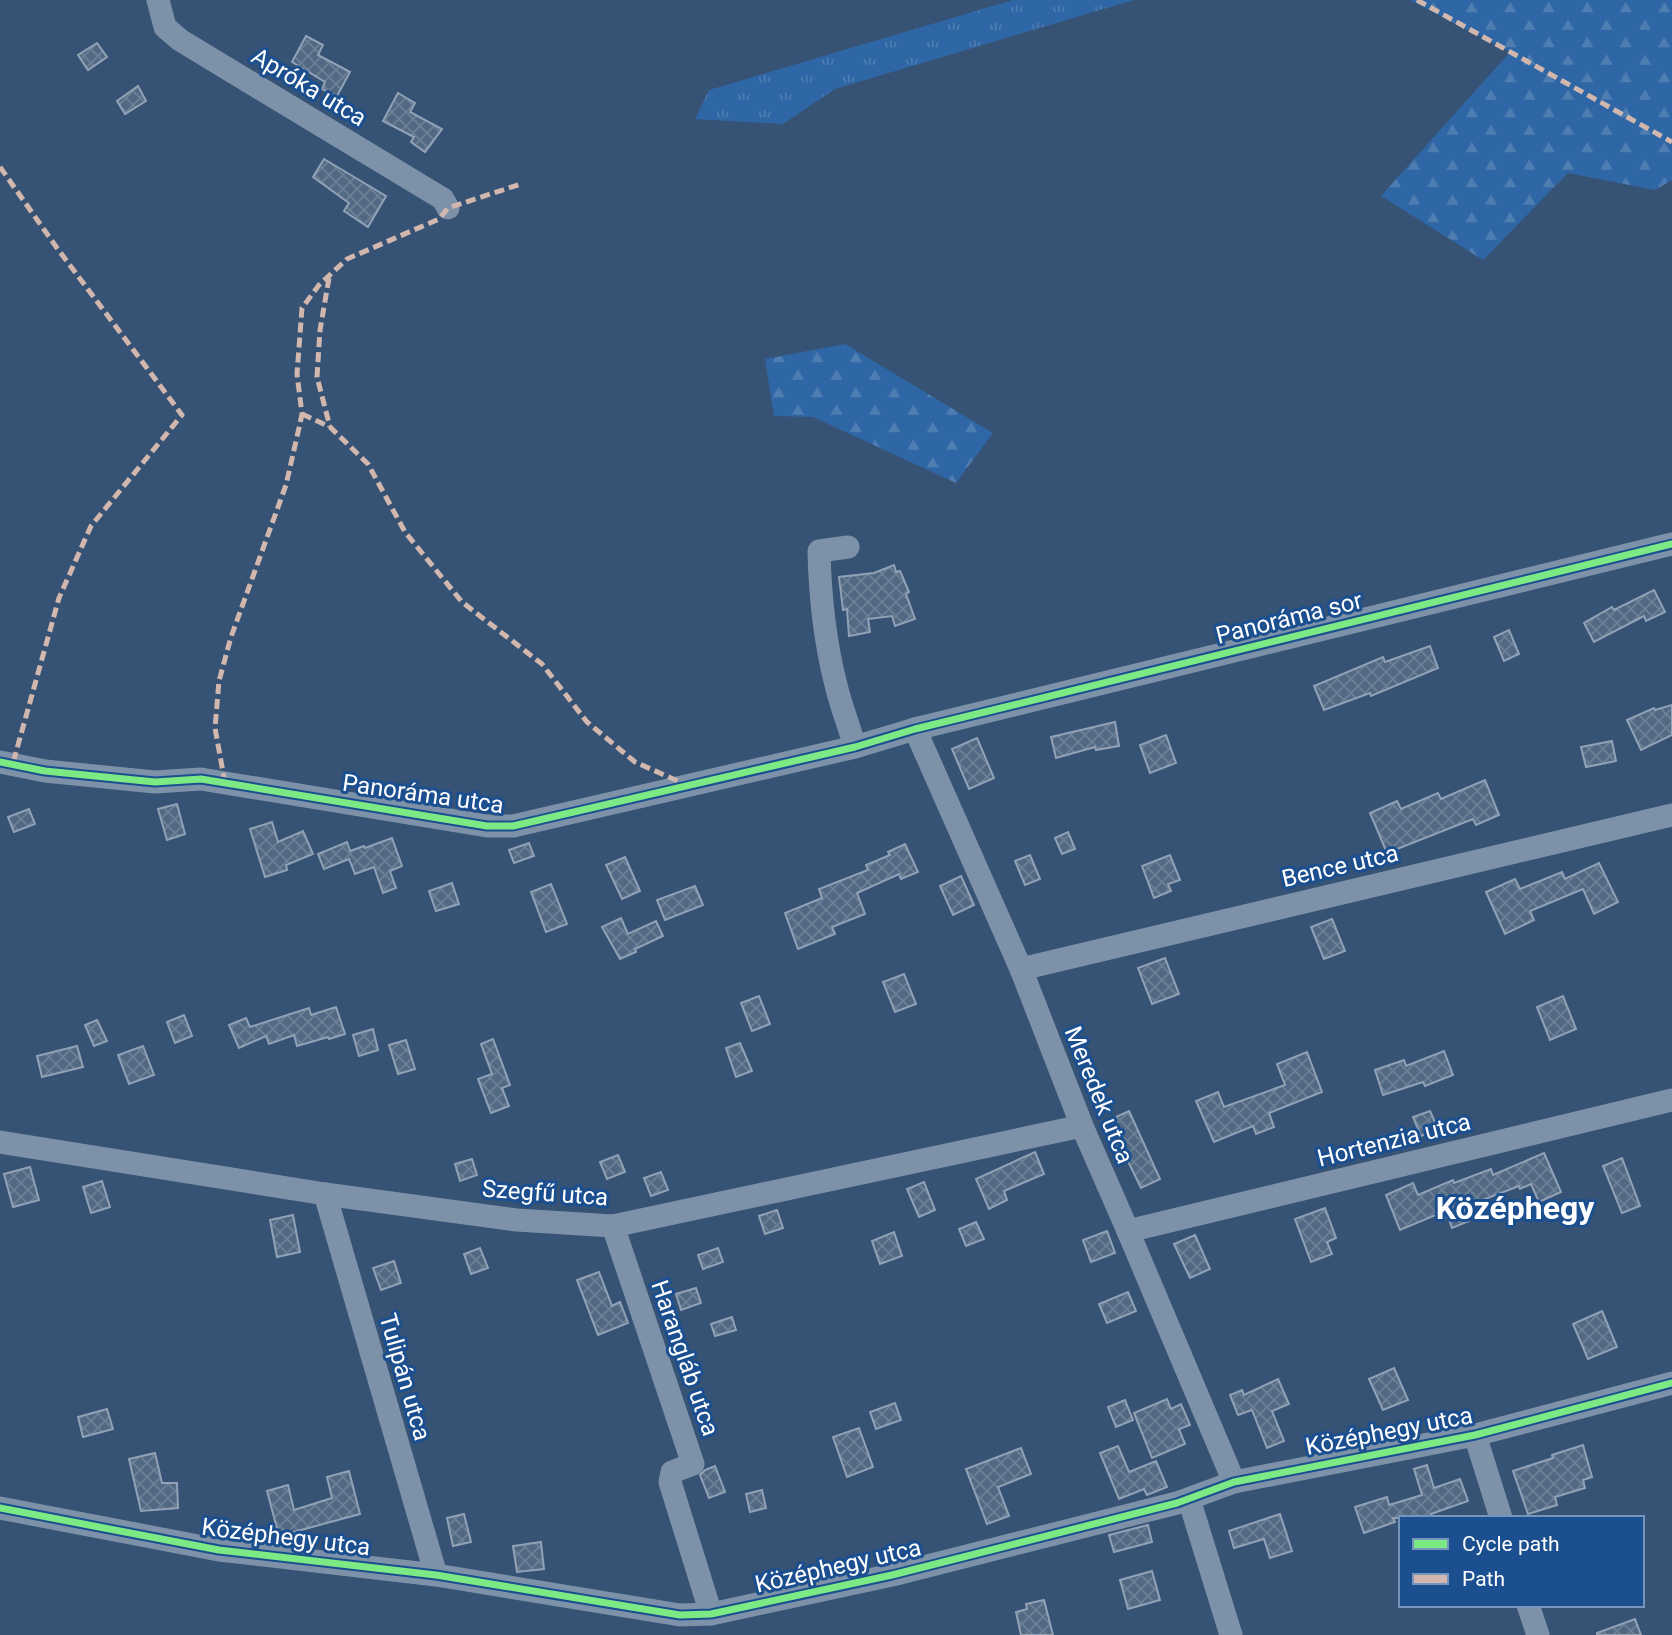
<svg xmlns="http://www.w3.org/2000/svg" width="1672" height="1635" viewBox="0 0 1672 1635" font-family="Roboto,sans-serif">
  <defs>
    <pattern id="grass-tufts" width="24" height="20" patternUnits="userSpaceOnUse" patternTransform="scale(1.75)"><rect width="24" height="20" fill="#2f66a5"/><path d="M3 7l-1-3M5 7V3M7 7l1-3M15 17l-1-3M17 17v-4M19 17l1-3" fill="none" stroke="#4e7db2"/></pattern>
    <pattern id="forest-firs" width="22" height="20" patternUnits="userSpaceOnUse" patternTransform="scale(1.75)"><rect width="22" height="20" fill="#2f66a5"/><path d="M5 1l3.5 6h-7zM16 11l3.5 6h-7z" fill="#4e7db2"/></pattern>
    <pattern id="building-cross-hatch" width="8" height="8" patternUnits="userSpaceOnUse" patternTransform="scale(1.75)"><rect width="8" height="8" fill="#526984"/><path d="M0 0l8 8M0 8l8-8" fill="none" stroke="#6c8096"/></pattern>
  </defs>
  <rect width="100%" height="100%" fill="#365274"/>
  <path fill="url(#grass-tufts)" d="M 1013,0 L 1134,0 L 835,89 L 783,124 L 695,119 L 709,90 Z"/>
  <g fill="url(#forest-firs)">
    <path d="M 1410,0 L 1672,0 L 1672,180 L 1655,190 L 1568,173 L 1483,260 L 1381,196 L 1510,52 Z"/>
    <path d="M 845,344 L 993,433 L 956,483 L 813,417 L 774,416 L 765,359 Z"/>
  </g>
  <g fill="url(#building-cross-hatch)" stroke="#92a2b6" stroke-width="2">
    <path d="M 306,36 L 323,45 L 318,55 L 350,72 L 337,96 L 322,89 L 325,82 L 292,62 Z"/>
    <path d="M 97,43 L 107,57 L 88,70 L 78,55 Z"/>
    <path d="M 138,86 L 146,101 L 125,114 L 117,101 Z"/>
    <path d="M 398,93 L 415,103 L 410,112 L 442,129 L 425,152 L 411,142 L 414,137 L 383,121 Z"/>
    <path d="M 324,159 L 386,196 L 368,227 L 344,211 L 349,203 L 313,177 Z"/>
    <path d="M 894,565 L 896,572 L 900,571 L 909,592 L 906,594 L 915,619 L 895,626 L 892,616 L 868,619 L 870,632 L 849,636 L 847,609 L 843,610 L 839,577 L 874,573 Z"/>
    <path d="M 1654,590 L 1665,612 L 1646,621 L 1644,616 L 1594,642 L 1584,623 L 1612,607 L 1614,610 Z"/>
    <path d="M 1509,630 L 1519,654 L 1504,661 L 1494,637 Z"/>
    <path d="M 1430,646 L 1438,668 L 1371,696 L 1370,693 L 1324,710 L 1314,686 L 1383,657 L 1385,662 Z"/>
    <path d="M 1672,705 L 1672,735 L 1641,750 L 1627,720 L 1654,708 L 1655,710 Z"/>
    <path d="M 1115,722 L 1119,746 L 1096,750 L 1095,747 L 1056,758 L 1051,737 Z"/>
    <path d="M 1166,735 L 1176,763 L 1150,773 L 1140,745 Z"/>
    <path d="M 977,738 L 994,778 L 969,789 L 952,749 Z"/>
    <path d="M 1612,741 L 1616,761 L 1586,767 L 1581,747 Z"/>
    <path d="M 1485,780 L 1499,815 L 1476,825 L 1473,819 L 1387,853 L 1370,813 L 1397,801 L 1401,809 L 1438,793 L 1441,799 Z"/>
    <path d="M 177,804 L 185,834 L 167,840 L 158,809 Z"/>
    <path d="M 29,809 L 35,824 L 14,832 L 8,817 Z"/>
    <path d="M 272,822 L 278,842 L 303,831 L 313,854 L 286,865 L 287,870 L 265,877 L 250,829 Z"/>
    <path d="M 1068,832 L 1075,849 L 1062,854 L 1055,838 Z"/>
    <path d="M 392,838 L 402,866 L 390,871 L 396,888 L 383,893 L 374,867 L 355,874 L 349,859 L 324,869 L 318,854 L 347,842 L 350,851 L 364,846 L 365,848 Z"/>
    <path d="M 529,843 L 534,856 L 514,863 L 509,850 Z"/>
    <path d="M 905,844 L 918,872 L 901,879 L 899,874 L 857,893 L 865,914 L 832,927 L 835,934 L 798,949 L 785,913 L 822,898 L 819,889 L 868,870 L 866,865 L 890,855 L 888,852 Z"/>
    <path d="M 1030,855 L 1040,879 L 1025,885 L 1015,861 Z"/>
    <path d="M 1170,855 L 1180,880 L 1168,884 L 1171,891 L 1154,898 L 1142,866 Z"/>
    <path d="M 625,857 L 640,891 L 622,899 L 606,865 Z"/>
    <path d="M 1599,863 L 1618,902 L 1594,914 L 1583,889 L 1530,911 L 1534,920 L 1505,934 L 1486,892 L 1515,879 L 1520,889 L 1562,872 L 1565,879 Z"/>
    <path d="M 961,876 L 974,905 L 953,915 L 940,886 Z"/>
    <path d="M 452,883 L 459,904 L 436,911 L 429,891 Z"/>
    <path d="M 551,884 L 567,924 L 546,932 L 531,892 Z"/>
    <path d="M 695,886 L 703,905 L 665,920 L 657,900 Z"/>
    <path d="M 621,918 L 628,934 L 656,921 L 663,936 L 635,949 L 636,952 L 620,959 L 602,927 Z"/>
    <path d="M 1332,919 L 1345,951 L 1324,959 L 1311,927 Z"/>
    <path d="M 1165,958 L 1179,994 L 1152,1004 L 1138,968 Z"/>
    <path d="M 904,974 L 916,1004 L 895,1012 L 883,982 Z"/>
    <path d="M 759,996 L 770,1024 L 752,1031 L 741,1003 Z"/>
    <path d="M 1563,996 L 1576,1029 L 1550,1040 L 1537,1007 Z"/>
    <path d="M 336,1007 L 345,1034 L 329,1039 L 328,1037 L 297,1046 L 294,1035 L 269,1044 L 266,1036 L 239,1048 L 229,1025 L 246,1018 L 250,1027 L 309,1008 L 311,1015 Z"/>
    <path d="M 184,1015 L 192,1036 L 175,1043 L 167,1022 Z"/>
    <path d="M 97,1020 L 107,1041 L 94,1046 L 85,1025 Z"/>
    <path d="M 373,1029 L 378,1050 L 359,1056 L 353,1035 Z"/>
    <path d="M 493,1039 L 510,1085 L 502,1088 L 509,1106 L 491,1113 L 478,1079 L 492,1074 L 481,1044 Z"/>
    <path d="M 406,1040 L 415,1069 L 398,1074 L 389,1045 Z"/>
    <path d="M 740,1043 L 752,1071 L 736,1077 L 726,1048 Z"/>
    <path d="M 77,1046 L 83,1067 L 42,1077 L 37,1056 Z"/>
    <path d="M 143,1046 L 154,1075 L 129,1084 L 118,1055 Z"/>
    <path d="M 1444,1051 L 1453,1075 L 1425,1086 L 1423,1082 L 1383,1095 L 1375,1070 L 1404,1060 L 1406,1066 Z"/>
    <path d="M 1307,1052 L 1322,1092 L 1269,1113 L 1274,1127 L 1256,1134 L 1253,1126 L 1214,1142 L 1196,1101 L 1218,1092 L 1224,1107 L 1285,1085 L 1277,1064 Z"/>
    <path d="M 1129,1111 L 1160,1179 L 1141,1188 L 1122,1149 L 1118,1151 L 1105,1122 Z"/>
    <path d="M 1430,1111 L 1438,1129 L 1421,1136 L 1413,1117 Z"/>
    <path d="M 1035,1152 L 1044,1174 L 1004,1191 L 1007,1200 L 989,1209 L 976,1179 Z"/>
    <path d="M 1544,1153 L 1561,1192 L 1539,1202 L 1531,1184 L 1520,1189 L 1519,1186 L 1464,1207 L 1469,1221 L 1452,1228 L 1448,1217 L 1440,1219 L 1438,1214 L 1400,1230 L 1386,1195 L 1413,1183 L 1418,1195 L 1453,1180 L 1454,1183 L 1491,1169 L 1493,1175 Z"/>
    <path d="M 618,1155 L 625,1172 L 607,1179 L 600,1162 Z"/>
    <path d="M 1622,1158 L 1640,1206 L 1622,1213 L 1603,1166 Z"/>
    <path d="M 472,1159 L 477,1175 L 460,1181 L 455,1164 Z"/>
    <path d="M 30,1167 L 39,1200 L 13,1207 L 4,1174 Z"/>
    <path d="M 661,1172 L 668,1190 L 651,1196 L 644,1178 Z"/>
    <path d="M 102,1181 L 110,1207 L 91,1213 L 83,1187 Z"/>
    <path d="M 924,1182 L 935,1210 L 919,1217 L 907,1189 Z"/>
    <path d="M 1325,1208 L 1336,1238 L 1327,1242 L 1332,1254 L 1311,1262 L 1295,1219 Z"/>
    <path d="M 777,1210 L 783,1228 L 765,1234 L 759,1216 Z"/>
    <path d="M 293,1215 L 300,1252 L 277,1257 L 270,1220 Z"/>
    <path d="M 976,1222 L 984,1239 L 966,1246 L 959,1229 Z"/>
    <path d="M 1107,1231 L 1115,1253 L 1091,1262 L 1083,1240 Z"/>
    <path d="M 894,1232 L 902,1256 L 880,1264 L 872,1241 Z"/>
    <path d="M 1195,1235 L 1210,1269 L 1190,1278 L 1174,1244 Z"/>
    <path d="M 480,1248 L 488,1268 L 471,1274 L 464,1254 Z"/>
    <path d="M 718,1248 L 723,1262 L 703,1269 L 698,1255 Z"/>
    <path d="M 394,1261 L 401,1283 L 381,1290 L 373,1268 Z"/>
    <path d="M 599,1272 L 612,1306 L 620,1302 L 628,1323 L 598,1335 L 577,1280 Z"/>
    <path d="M 696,1288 L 701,1303 L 681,1310 L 676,1294 Z"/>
    <path d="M 1128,1292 L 1136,1311 L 1107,1323 L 1099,1304 Z"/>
    <path d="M 1602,1311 L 1617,1347 L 1588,1359 L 1573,1324 Z"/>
    <path d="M 732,1317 L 736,1330 L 715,1336 L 711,1324 Z"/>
    <path d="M 1394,1368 L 1408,1400 L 1383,1410 L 1369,1379 Z"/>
    <path d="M 1278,1379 L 1289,1404 L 1272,1411 L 1284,1441 L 1267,1448 L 1252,1410 L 1238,1415 L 1230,1395 L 1242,1390 L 1244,1395 Z"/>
    <path d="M 1167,1399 L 1171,1409 L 1181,1404 L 1190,1425 L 1179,1429 L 1185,1444 L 1152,1458 L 1134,1413 Z"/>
    <path d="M 1125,1400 L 1133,1420 L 1116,1427 L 1108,1407 Z"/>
    <path d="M 895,1403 L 901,1420 L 876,1429 L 870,1412 Z"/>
    <path d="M 107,1409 L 113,1429 L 83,1437 L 78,1417 Z"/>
    <path d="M 859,1428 L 873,1467 L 847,1477 L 833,1437 Z"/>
    <path d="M 1583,1445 L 1592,1477 L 1583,1480 L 1585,1488 L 1555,1497 L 1557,1505 L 1528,1514 L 1513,1471 L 1553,1458 L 1552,1455 Z"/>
    <path d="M 1118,1446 L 1129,1472 L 1156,1461 L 1167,1487 L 1147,1495 L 1144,1489 L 1119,1499 L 1100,1453 Z"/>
    <path d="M 1021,1448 L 1031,1474 L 998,1487 L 1009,1516 L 987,1524 L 966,1469 Z"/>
    <path d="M 155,1453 L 162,1483 L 177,1483 L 178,1508 L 141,1511 L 129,1459 Z"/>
    <path d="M 1427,1465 L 1434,1488 L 1460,1479 L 1468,1501 L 1431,1514 L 1432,1518 L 1393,1518 L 1395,1522 L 1364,1533 L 1355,1507 L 1387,1497 L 1389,1505 L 1422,1495 L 1414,1469 Z"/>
    <path d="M 715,1466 L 725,1492 L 709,1498 L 700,1475 L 705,1470 Z"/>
    <path d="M 349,1471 L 360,1514 L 279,1536 L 267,1491 L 288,1485 L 294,1510 L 332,1498 L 327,1477 Z"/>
    <path d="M 762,1490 L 766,1508 L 750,1512 L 746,1494 Z"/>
    <path d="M 464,1514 L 471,1542 L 453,1546 L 447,1518 Z"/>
    <path d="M 1280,1514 L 1292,1551 L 1270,1558 L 1264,1539 L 1234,1548 L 1229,1531 Z"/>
    <path d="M 1148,1525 L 1152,1542 L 1114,1552 L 1109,1535 Z"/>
    <path d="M 541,1542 L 544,1569 L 517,1572 L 513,1546 Z"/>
    <path d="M 1152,1571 L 1160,1600 L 1128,1609 L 1120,1580 Z"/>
    <path d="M 1044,1600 L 1053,1635 L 1021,1635 L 1016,1612 L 1027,1609 L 1026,1604 Z"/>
    <path d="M 1635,1619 L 1641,1635 L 1597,1635 L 1597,1633 Z"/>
  </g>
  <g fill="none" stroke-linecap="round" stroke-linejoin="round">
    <g stroke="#7d92a8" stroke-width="23">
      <path d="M 158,0 L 165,27 L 180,40 L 443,199 L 448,208"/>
      <path d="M 848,547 L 819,551 C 820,595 825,642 836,685 C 841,706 849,726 855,747"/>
      <path d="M 915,729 L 1021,969 L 1082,1126 L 1128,1231 L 1234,1482"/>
      <path d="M 0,762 L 45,771 L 155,782 L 201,779 L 487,826 L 513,826 L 855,747 L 915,729 L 1672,544"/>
      <path d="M 1021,969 L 1672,815"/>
      <path d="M 0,1142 L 325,1194 L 517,1220 L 613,1226 L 1082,1126"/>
      <path d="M 325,1194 L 436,1575"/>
      <path d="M 613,1226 L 693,1464 L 672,1472 L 670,1482 L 711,1614"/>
      <path d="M 1128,1231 L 1672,1100"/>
      <path d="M 1475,1435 L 1501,1518"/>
      <path d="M 1189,1499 L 1231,1635"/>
      <path d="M 0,1508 L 219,1550 L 436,1575 L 680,1615 L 711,1614 L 892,1575 L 1177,1503 L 1234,1482 L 1475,1435 L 1672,1383"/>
      <path d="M 1528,1605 L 1538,1635"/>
    </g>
    <g stroke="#d1b7ad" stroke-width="5" stroke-dasharray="10 5" stroke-linecap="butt">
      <path d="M 1417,0 L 1672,142"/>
      <path d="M 0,167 L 57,248 L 182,415 L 91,526 L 59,598 L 13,763"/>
      <path d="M 329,278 L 320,330 L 317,377 L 330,427"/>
      <path d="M 302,414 L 330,427 L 368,464 L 405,532 L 462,602 L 542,664 L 587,722 L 635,762 L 687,785"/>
      <path d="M 225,783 L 215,728 L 219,681 L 231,637 L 286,485 L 299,428 L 302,414 L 297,374 L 302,308 L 319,285 L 347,259 L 439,219 L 448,208 L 521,184"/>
    </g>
    <g stroke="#1b4f8f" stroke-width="11">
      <g id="cycleway">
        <path d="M 0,762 L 45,771 L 155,782 L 201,779 L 487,826 L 513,826 L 855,747 L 915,729 L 1672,544"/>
        <path d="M 0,1508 L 219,1550 L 436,1575 L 680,1615 L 711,1614 L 892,1575 L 1177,1503 L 1234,1482 L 1475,1435 L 1672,1383"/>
      </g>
    </g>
    <use href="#cycleway" stroke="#7ce984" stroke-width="7"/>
  </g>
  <g text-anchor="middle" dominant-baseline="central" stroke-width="6" stroke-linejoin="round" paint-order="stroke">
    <g font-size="24" fill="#fff" stroke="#1b4f8f">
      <text transform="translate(309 87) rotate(31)">Apróka utca</text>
      <text transform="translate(1289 618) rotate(-14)">Panoráma sor</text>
      <text transform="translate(423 794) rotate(8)">Panoráma utca</text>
      <text transform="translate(1340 866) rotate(-13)">Bence utca</text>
      <text transform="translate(1099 1095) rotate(68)">Meredek utca</text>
      <text transform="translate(1394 1140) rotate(-14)">Hortenzia utca</text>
      <text transform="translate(545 1193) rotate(4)">Szegfű utca</text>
      <text transform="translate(685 1358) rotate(71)">Harangláb utca</text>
      <text transform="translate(405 1377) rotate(74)">Tulipán utca</text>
      <text transform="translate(1389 1431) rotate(-11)">Középhegy utca</text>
      <text transform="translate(286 1537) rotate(7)">Középhegy utca</text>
      <text transform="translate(838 1566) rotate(-13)">Középhegy utca</text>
    </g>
    <g font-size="32" font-weight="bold" fill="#fff" stroke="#1b4f8f">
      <text x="1515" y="1208">Középhegy</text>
    </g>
  </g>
  <rect x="1399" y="1516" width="245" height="91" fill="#1b4f8f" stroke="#7695bc" stroke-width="2"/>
  <rect x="1413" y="1539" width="35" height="10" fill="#7ce984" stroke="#7695bc" stroke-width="2"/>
  <text x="1462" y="1551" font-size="21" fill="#ffffff">Cycle path</text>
  <rect x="1413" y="1574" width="35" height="10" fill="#d1b7ad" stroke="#7695bc" stroke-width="2"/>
  <text x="1462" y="1586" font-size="21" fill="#ffffff">Path</text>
</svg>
